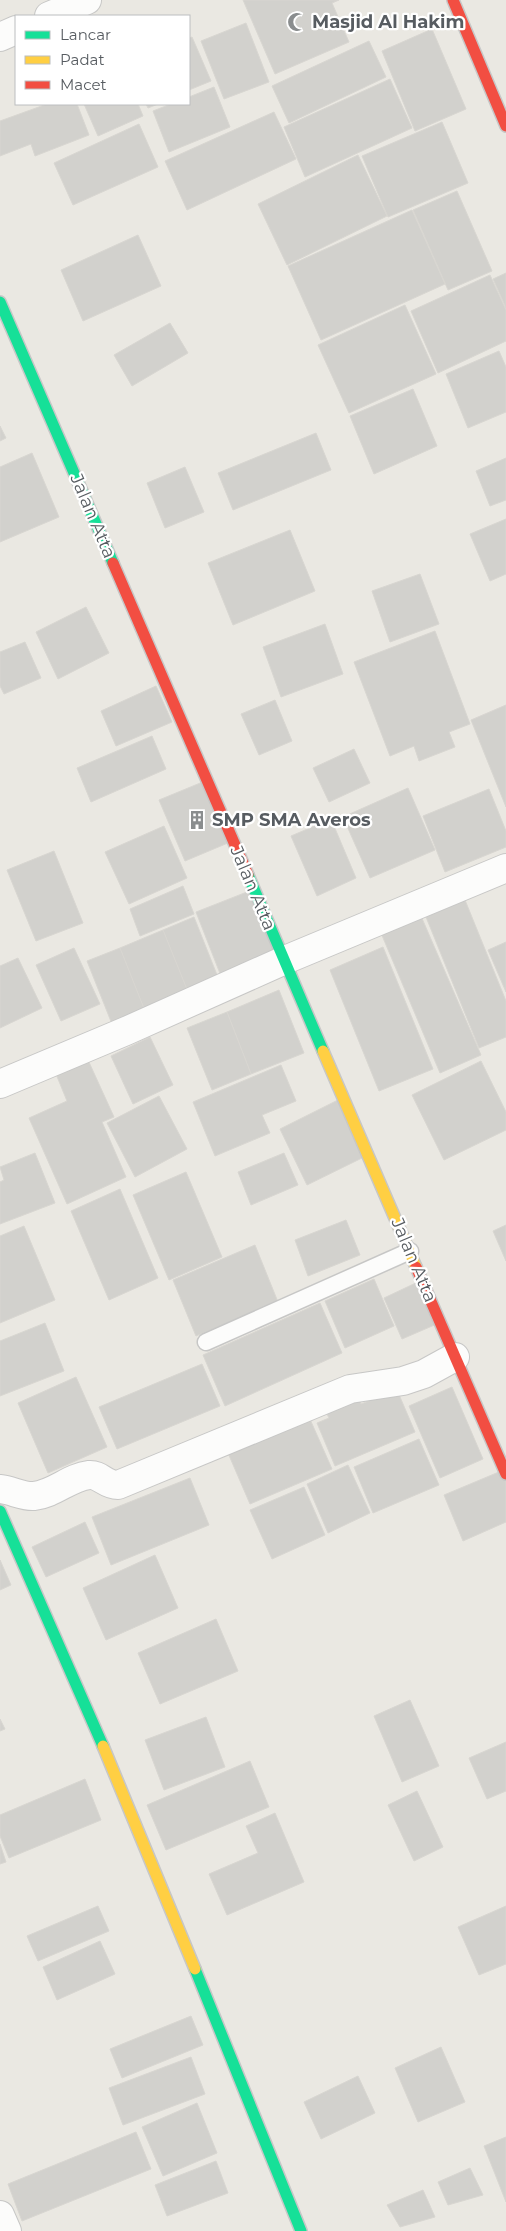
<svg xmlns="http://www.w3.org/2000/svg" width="506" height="2231" viewBox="0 0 506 2231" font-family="Montserrat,sans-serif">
  <rect width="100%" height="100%" fill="#eae8e2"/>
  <g fill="#d2d1cd" stroke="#d8d6d1">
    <path d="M 243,0 L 339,0 L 332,3 L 349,42 L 275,74 Z"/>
    <path d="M 246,23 L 269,82 L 224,99 L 201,41 Z"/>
    <path d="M 432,29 L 466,109 L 415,131 L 382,51 Z"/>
    <path d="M 192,37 L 211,81 L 189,90 L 189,38 Z"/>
    <path d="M 369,41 L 386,77 L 289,123 L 272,86 Z"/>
    <path d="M 390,79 L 412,128 L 305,177 L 284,127 Z"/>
    <path d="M 214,87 L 230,127 L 169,152 L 153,111 L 171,104 L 189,104 L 189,97 Z"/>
    <path d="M 47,104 L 77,104 L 89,135 L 35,156 L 31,144 L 0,156 L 0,121 Z"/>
    <path d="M 84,104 L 138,104 L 143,116 L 98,136 Z"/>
    <path d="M 146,104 L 158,104 L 148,108 Z"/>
    <path d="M 274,112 L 296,159 L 187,210 L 165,161 Z"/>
    <path d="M 442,122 L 468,183 L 388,217 L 362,156 Z"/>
    <path d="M 139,124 L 158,167 L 73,205 L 54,163 Z"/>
    <path d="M 358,155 L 387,216 L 287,265 L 258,204 Z"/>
    <path d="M 457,191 L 492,271 L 448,290 L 413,210 Z"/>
    <path d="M 412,210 L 445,284 L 321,340 L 288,266 Z"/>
    <path d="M 138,235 L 161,286 L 83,321 L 61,270 Z"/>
    <path d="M 506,273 L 506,308 L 493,279 Z"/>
    <path d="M 490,275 L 506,310 L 506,341 L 438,373 L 411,311 Z"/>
    <path d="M 405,305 L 436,374 L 349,413 L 318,345 Z"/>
    <path d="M 170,323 L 188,353 L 132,386 L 114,355 Z"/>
    <path d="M 499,351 L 506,367 L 506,412 L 468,428 L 446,374 Z"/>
    <path d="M 413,389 L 437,446 L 374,474 L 350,416 Z"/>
    <path d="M 0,426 L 6,438 L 0,441 Z"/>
    <path d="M 316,433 L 331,470 L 233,510 L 218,473 Z"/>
    <path d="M 32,453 L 59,517 L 0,542 L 0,467 Z"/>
    <path d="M 506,458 L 506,500 L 490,506 L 476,471 Z"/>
    <path d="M 185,467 L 204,512 L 165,528 L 147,483 Z"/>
    <path d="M 506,519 L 506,574 L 490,581 L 470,534 Z"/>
    <path d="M 290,530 L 315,591 L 233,625 L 208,563 Z"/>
    <path d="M 420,574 L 439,624 L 390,642 L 372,591 Z"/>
    <path d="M 86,607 L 109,653 L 58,679 L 36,632 Z"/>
    <path d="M 325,624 L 343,674 L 281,697 L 263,647 Z"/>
    <path d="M 435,631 L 470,724 L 449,732 L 455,747 L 419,761 L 414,746 L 390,756 L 354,662 Z"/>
    <path d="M 25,642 L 41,678 L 4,694 L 0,686 L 0,652 Z"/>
    <path d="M 156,686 L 172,722 L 116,746 L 101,711 Z"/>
    <path d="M 275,700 L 292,741 L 259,755 L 241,714 Z"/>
    <path d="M 506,705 L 506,807 L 471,720 Z"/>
    <path d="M 152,736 L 166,769 L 91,802 L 77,768 Z"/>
    <path d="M 354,749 L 370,783 L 329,802 L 313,768 Z"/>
    <path d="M 210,779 L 235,840 L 185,861 L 159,800 Z"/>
    <path d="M 408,788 L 435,850 L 370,878 L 343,817 Z"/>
    <path d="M 489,789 L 506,831 L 506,847 L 445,872 L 423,816 Z"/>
    <path d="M 331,819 L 356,878 L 317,896 L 291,836 Z"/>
    <path d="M 164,826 L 187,878 L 129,904 L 105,852 Z"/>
    <path d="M 54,851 L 83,923 L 36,941 L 7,870 Z"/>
    <path d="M 183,886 L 194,914 L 140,936 L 130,909 Z"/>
    <path d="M 257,888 L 282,951 L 221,976 L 196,912 Z"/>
    <path d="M 465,900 L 506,1001 L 506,1037 L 479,1048 L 426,917 Z"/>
    <path d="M 421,916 L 481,1055 L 440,1073 L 381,933 Z"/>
    <path d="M 194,917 L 219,980 L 188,992 L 163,930 Z"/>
    <path d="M 163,930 L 188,992 L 145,1011 L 120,948 Z"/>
    <path d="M 506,942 L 506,992 L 488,950 Z"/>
    <path d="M 383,947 L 433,1069 L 379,1091 L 330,970 Z"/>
    <path d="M 74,948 L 100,1004 L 61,1021 L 36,965 Z"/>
    <path d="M 120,948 L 145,1011 L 112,1024 L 87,961 Z"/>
    <path d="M 18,958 L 42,1008 L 0,1028 L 0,966 Z"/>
    <path d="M 279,990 L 304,1053 L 251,1074 L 227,1012 Z"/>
    <path d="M 227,1012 L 251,1074 L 212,1090 L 187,1028 Z"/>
    <path d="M 150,1037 L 173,1085 L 133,1104 L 111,1056 Z"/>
    <path d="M 88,1060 L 114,1117 L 102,1122 L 126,1177 L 67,1204 L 29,1118 L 67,1101 L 56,1074 Z"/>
    <path d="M 481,1061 L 506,1112 L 506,1130 L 444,1160 L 412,1095 Z"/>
    <path d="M 281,1065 L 296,1101 L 262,1115 L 270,1133 L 215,1156 L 193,1102 Z"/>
    <path d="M 159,1096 L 187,1149 L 135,1177 L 107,1123 Z"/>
    <path d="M 340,1099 L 368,1155 L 307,1185 L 280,1129 Z"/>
    <path d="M 35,1153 L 55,1203 L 0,1224 L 0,1182 L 4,1180 L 0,1167 Z"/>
    <path d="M 284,1153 L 298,1185 L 251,1205 L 238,1172 Z"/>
    <path d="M 186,1172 L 222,1257 L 169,1280 L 133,1195 Z"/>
    <path d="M 120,1189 L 158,1278 L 109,1300 L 71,1211 Z"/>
    <path d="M 346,1220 L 360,1255 L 308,1276 L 295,1240 Z"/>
    <path d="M 506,1225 L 506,1261 L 493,1231 Z"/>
    <path d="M 24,1226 L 55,1300 L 0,1323 L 0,1236 Z"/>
    <path d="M 255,1245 L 278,1302 L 196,1336 L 173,1280 Z"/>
    <path d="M 374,1279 L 394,1326 L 345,1348 L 325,1301 Z"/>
    <path d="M 420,1281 L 439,1323 L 402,1339 L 384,1298 Z"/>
    <path d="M 320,1303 L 342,1353 L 225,1406 L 203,1355 Z"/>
    <path d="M 45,1323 L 64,1371 L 0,1396 L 0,1341 Z"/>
    <path d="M 202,1364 L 220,1406 L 117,1449 L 99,1407 Z"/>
    <path d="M 76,1377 L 107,1447 L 48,1473 L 18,1403 Z"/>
    <path d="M 452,1387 L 483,1459 L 440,1478 L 409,1406 Z"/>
    <path d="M 397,1390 L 415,1432 L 335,1466 L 317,1423 L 329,1418 L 325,1410 L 358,1396 L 361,1404 Z"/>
    <path d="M 309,1417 L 332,1469 L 250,1504 L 228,1453 Z"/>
    <path d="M 419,1439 L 439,1485 L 373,1513 L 354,1467 Z"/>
    <path d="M 348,1465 L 370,1513 L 328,1533 L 307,1484 Z"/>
    <path d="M 506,1469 L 506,1522 L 463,1541 L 444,1495 Z"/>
    <path d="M 190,1478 L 209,1525 L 111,1565 L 92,1517 Z"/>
    <path d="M 304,1487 L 325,1535 L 272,1559 L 250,1510 Z"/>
    <path d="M 85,1522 L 99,1553 L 46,1577 L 32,1547 Z"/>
    <path d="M 155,1555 L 178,1608 L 106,1640 L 83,1588 Z"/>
    <path d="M 0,1560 L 11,1585 L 0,1590 Z"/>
    <path d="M 216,1619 L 238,1671 L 160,1704 L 138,1653 Z"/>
    <path d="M 410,1700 L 439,1766 L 402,1782 L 374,1716 Z"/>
    <path d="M 206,1717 L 225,1767 L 164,1790 L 145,1740 Z"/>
    <path d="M 0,1719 L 5,1729 L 0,1731 Z"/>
    <path d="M 506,1742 L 506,1791 L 487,1799 L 469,1758 Z"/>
    <path d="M 250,1761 L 269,1807 L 166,1850 L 147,1805 Z"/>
    <path d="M 85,1779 L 101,1820 L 9,1858 L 0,1836 L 0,1815 Z"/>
    <path d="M 417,1791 L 443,1847 L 414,1861 L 388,1805 Z"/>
    <path d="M 275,1813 L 304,1882 L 227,1915 L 209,1874 L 258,1853 L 246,1826 Z"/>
    <path d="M 0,1844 L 6,1862 L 0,1864 Z"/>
    <path d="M 98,1906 L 109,1931 L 38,1961 L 27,1936 Z"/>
    <path d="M 506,1906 L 506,1964 L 479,1975 L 458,1927 Z"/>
    <path d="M 100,1941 L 115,1974 L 57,2000 L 43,1967 Z"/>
    <path d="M 191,2016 L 203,2045 L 122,2078 L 110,2049 Z"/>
    <path d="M 441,2047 L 465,2102 L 418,2122 L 395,2068 Z"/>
    <path d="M 191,2057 L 205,2094 L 123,2125 L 109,2088 Z"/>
    <path d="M 358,2076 L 375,2113 L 321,2139 L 304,2102 Z"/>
    <path d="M 197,2103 L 217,2153 L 163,2176 L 142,2127 Z"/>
    <path d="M 136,2132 L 151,2169 L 22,2221 L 8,2184 Z"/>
    <path d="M 506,2137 L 506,2202 L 484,2146 Z"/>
    <path d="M 216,2161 L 228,2193 L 167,2216 L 155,2185 Z"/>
    <path d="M 470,2168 L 483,2195 L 448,2205 L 438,2182 Z"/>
    <path d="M 423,2190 L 435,2217 L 400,2227 L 387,2205 Z"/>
  </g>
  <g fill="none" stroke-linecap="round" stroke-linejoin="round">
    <g stroke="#c7c7c6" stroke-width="19">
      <path id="lane" d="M 206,1342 L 410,1251"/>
    </g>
    <g stroke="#c7c7c6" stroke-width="30">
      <g id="street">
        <path d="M 49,16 L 87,0"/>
        <path d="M 0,37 L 16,30"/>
        <path d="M 0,1084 L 126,1031 L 285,960 L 506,868"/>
        <path d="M 0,1489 C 11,1490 24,1497 34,1496 C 54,1494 70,1477 89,1475 C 100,1474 105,1485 118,1485 L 350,1389 L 403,1381 L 424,1374 L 455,1357"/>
        <path d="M 0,2215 L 7,2231"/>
      </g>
    </g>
    <g stroke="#c7c7c7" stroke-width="14">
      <g id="fast">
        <path d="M 0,302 L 113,563"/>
        <path d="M 248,875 L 323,1051"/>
        <path d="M 0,1511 L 103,1746"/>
        <path d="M 195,1969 L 301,2231"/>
      </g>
    </g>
    <g stroke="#c7c7c7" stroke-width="14">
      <g id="slow">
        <path d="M 323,1051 L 416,1267"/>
        <path d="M 103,1746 L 195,1969"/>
      </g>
    </g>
    <g stroke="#c7c7c7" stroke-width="14">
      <g id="jam">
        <path d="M 453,0 L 506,126"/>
        <path d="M 113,563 L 248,875"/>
        <path d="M 416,1267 L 506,1474"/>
      </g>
    </g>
    <use href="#lane" stroke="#fcfcfb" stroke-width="16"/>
    <use href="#street" stroke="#fcfcfb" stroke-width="28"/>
    <use href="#fast" stroke="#16e098" stroke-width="11"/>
    <use href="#slow" stroke="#ffcf43" stroke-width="11"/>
    <use href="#jam" stroke="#f24e42" stroke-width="11"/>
  </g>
  <defs>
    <g id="mosque-bare" transform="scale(1.5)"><path d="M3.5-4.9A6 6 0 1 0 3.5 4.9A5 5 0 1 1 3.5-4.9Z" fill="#8a8d8e" stroke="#fff" stroke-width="2.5" paint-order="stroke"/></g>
    <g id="building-bare" transform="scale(1.5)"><path d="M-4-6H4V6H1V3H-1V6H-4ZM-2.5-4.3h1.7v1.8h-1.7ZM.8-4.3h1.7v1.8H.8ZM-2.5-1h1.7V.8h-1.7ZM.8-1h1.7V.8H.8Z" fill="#8a8d8e" stroke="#fff" stroke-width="2.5" paint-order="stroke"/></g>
  </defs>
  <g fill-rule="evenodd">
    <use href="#mosque-bare" x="297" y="22"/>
    <use href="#building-bare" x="197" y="820"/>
  </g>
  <g text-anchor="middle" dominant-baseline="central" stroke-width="4.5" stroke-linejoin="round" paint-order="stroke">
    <g font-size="18" font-weight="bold" fill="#575c61" stroke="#fff" text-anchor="start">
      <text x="312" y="22">Masjid Al Hakim</text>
      <text x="212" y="820">SMP SMA Averos</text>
    </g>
    <g font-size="18" fill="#575c61" stroke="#fff">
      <text transform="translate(93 516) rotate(67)">Jalan Atta</text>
      <text transform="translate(253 888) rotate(67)">Jalan Atta</text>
      <text transform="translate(414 1260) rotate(67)">Jalan Atta</text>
    </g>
  </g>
  <rect x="15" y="15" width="175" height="90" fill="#ffffff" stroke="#bcbec0"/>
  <rect x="25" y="31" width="25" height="8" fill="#16e098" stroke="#bcbec0"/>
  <text x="60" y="40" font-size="15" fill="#575c61">Lancar</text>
  <rect x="25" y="56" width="25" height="8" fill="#ffcf43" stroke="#bcbec0"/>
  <text x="60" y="65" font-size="15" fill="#575c61">Padat</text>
  <rect x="25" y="81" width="25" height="8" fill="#f24e42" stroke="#bcbec0"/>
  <text x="60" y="90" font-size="15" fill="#575c61">Macet</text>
</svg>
